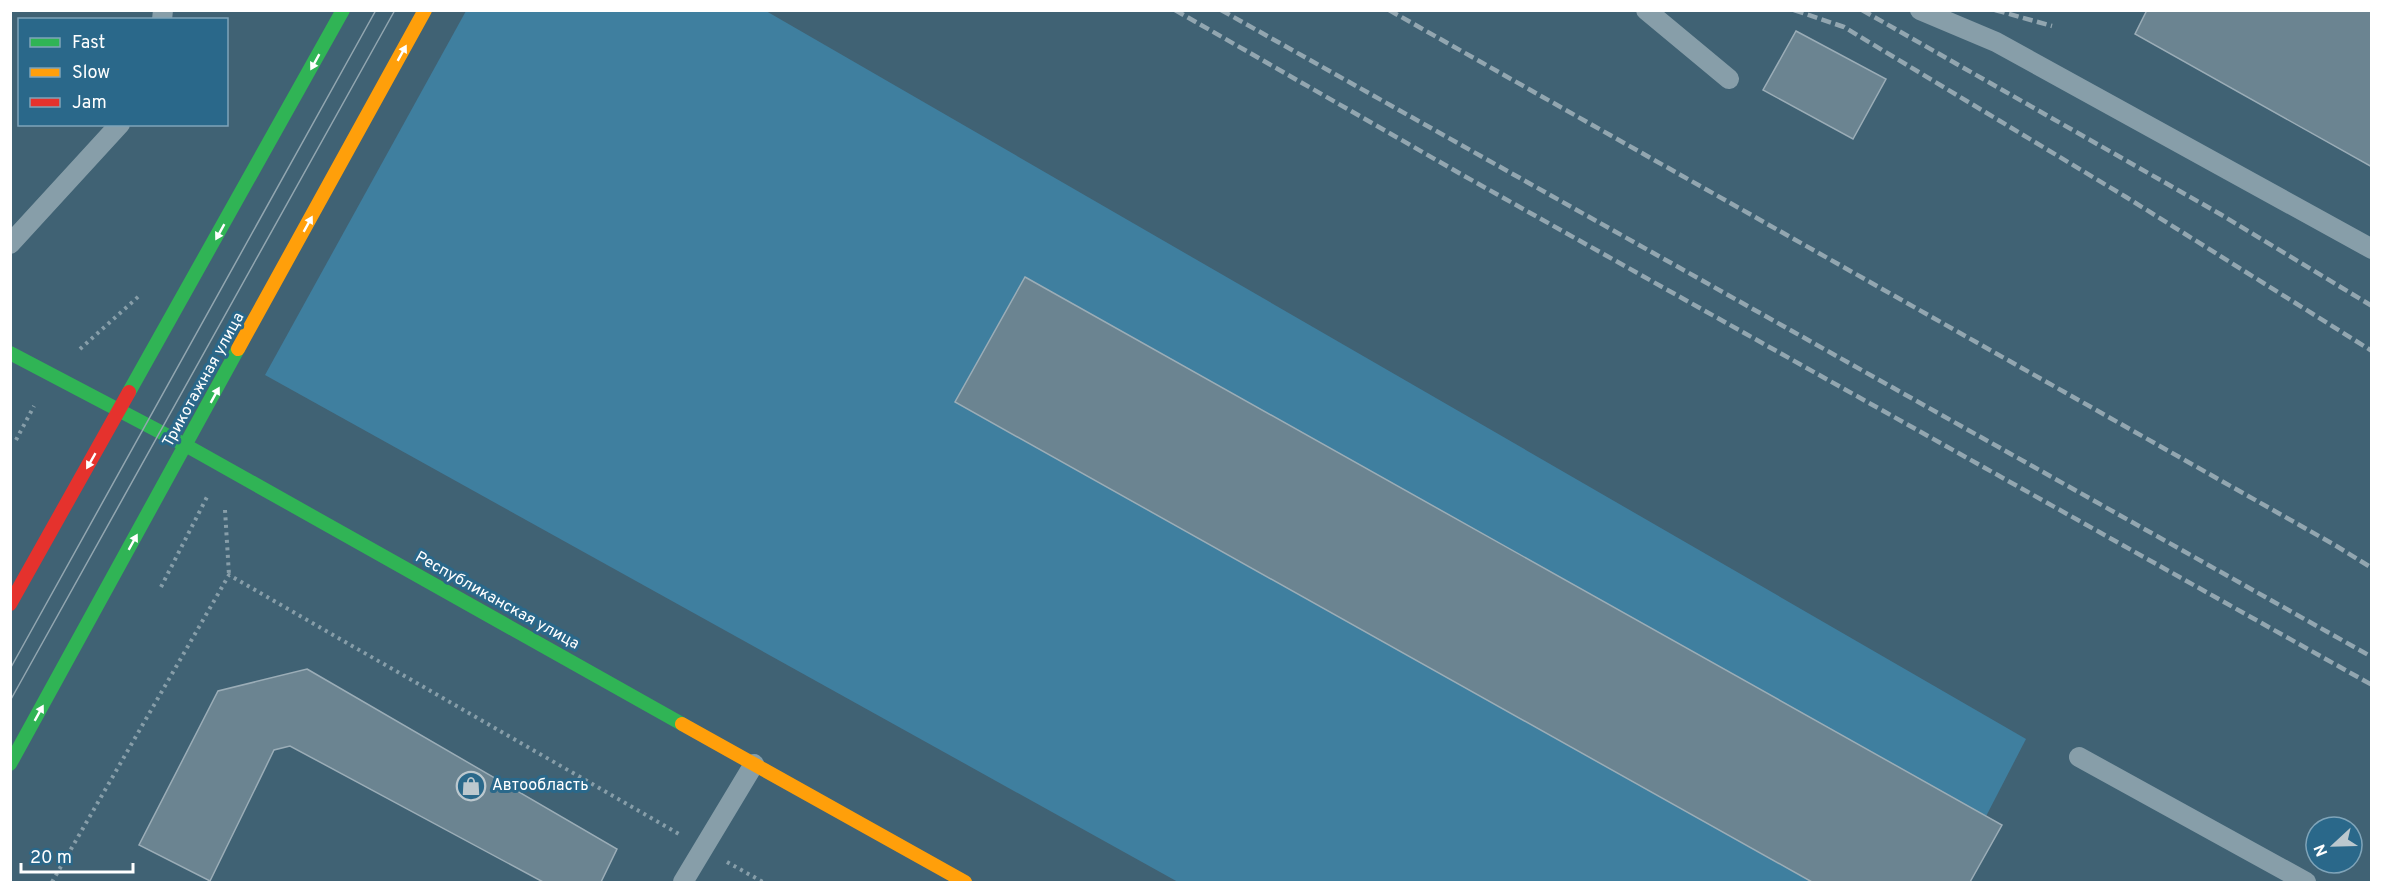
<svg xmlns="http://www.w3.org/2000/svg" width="2382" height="893" viewBox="0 0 2382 893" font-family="Overpass,sans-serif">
  <rect width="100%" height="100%" fill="#406274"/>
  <path fill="#3f7f9f" d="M 466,11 L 766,11 L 2026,739 L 1952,882 L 1178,882 L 265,375 Z"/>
  <g fill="#6b8491" stroke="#9badb7" stroke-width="1.5">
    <path d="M 2147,10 L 2372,10 L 2372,167 L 2135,34 Z"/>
    <path d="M 1796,31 L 1886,79 L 1853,139 L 1763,90 Z"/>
    <path d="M 1025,277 L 2002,825 L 1970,882 L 1812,882 L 955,402 Z"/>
    <path d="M 307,669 L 617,849 L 601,882 L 543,882 L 290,746 L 274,750 L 210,881 L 139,845 L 218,691 Z"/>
  </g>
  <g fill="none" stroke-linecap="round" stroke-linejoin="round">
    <g stroke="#879ea9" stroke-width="4" stroke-dasharray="3 4.5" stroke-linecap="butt">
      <path d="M 80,349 L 139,296"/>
      <path d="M 16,440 L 34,406"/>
      <path d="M 225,510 L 229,575"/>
      <path d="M 161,587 L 207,497"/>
      <path d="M 727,862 L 763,882"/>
      <path d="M 52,882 L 229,575 L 679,834"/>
    </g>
    <g stroke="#879ea9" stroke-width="20">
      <path d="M 1646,10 L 1729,79"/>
      <path d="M 1920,10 L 1996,42 L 2372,249"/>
      <path d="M 162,20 L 163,10"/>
      <path d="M 10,244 L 120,124"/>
      <path d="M 2079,757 L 2306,882"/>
      <path d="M 683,882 L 754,764"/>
    </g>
    <g stroke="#30b455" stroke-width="14">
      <path d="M 10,353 L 187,446 L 682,724"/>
      <path d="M 129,392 L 343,10"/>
      <path d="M 10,764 L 238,349"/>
    </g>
    <g stroke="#ff9f0a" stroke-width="14">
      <path d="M 238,349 L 425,10"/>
      <path d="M 682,724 L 965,882"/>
    </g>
    <path stroke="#e5322d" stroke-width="14" d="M 10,604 L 129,392"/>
    <g stroke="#92a6b0" stroke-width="1.5">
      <path d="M 10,669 L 376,10"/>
      <path d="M 10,701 L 395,10"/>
    </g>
    <g stroke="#92a6b0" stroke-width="4.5" stroke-dasharray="10 4.5" stroke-linecap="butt">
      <path d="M 1175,10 L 1459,173 L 2372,685"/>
      <path d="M 1221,10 L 2372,657"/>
      <path d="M 1389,10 L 2333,544 L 2372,568"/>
      <path d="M 1794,10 L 1844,27 L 2126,197 L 2372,351"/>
      <path d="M 1862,10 L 2220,214 L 2372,306"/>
      <path d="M 1995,10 L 2052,26"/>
    </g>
  </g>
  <defs><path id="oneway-solid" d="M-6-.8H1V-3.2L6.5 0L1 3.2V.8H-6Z" transform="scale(1.5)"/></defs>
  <g fill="#fff">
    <use href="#oneway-solid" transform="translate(402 53) rotate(-61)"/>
    <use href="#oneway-solid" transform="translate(315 62) rotate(119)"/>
    <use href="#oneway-solid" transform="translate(308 224) rotate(-61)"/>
    <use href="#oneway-solid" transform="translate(220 232) rotate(119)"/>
    <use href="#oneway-solid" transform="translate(215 395) rotate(-61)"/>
    <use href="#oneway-solid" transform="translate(91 461) rotate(120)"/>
    <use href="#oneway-solid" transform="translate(133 542) rotate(-61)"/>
    <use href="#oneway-solid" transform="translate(39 713) rotate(-61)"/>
  </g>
  <defs>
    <g id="shop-ring" transform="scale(1.5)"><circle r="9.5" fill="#2a688a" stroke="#bcc8ce" stroke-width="1.5"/><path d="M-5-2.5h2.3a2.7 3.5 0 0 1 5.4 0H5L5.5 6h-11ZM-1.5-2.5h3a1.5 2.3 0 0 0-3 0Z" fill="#bcc8ce"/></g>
  </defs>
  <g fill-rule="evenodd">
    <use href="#shop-ring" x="471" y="786"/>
  </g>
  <g text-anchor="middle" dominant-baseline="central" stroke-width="6" stroke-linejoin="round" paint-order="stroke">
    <g font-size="16" fill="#fff" stroke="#2a688a">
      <text transform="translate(204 380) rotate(-61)">Трикотажная улица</text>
      <text transform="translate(497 601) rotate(29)">Республиканская улица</text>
    </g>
    <g font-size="16" fill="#fff" stroke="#2a688a" text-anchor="start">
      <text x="492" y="786">Автообласть</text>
    </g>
  </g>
  <rect width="2382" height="893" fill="none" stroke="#ffffff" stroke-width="24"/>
  <rect x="18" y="18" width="210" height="108" fill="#2a688a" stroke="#7fa4b9" stroke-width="1.5"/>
  <rect x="30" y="38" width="30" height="9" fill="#30b455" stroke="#7fa4b9" stroke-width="1.5"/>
  <text x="72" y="48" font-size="18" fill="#ffffff">Fast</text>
  <rect x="30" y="68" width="30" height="9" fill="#ff9f0a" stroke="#7fa4b9" stroke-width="1.5"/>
  <text x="72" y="78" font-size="18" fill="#ffffff">Slow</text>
  <rect x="30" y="98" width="30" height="9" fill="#e5322d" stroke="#7fa4b9" stroke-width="1.5"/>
  <text x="72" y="108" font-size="18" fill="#ffffff">Jam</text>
  <g transform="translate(2334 845) rotate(248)"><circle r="28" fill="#2a688a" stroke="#7fa4b9" stroke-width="1.5"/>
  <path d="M0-4.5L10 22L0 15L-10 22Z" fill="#bcc8ce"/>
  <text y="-9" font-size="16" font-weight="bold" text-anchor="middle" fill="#ffffff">N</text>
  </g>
  <path d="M21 863v9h112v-9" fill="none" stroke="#ffffff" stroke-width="3"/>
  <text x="30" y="863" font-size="18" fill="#ffffff" stroke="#2a688a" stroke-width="4.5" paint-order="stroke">20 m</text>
</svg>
